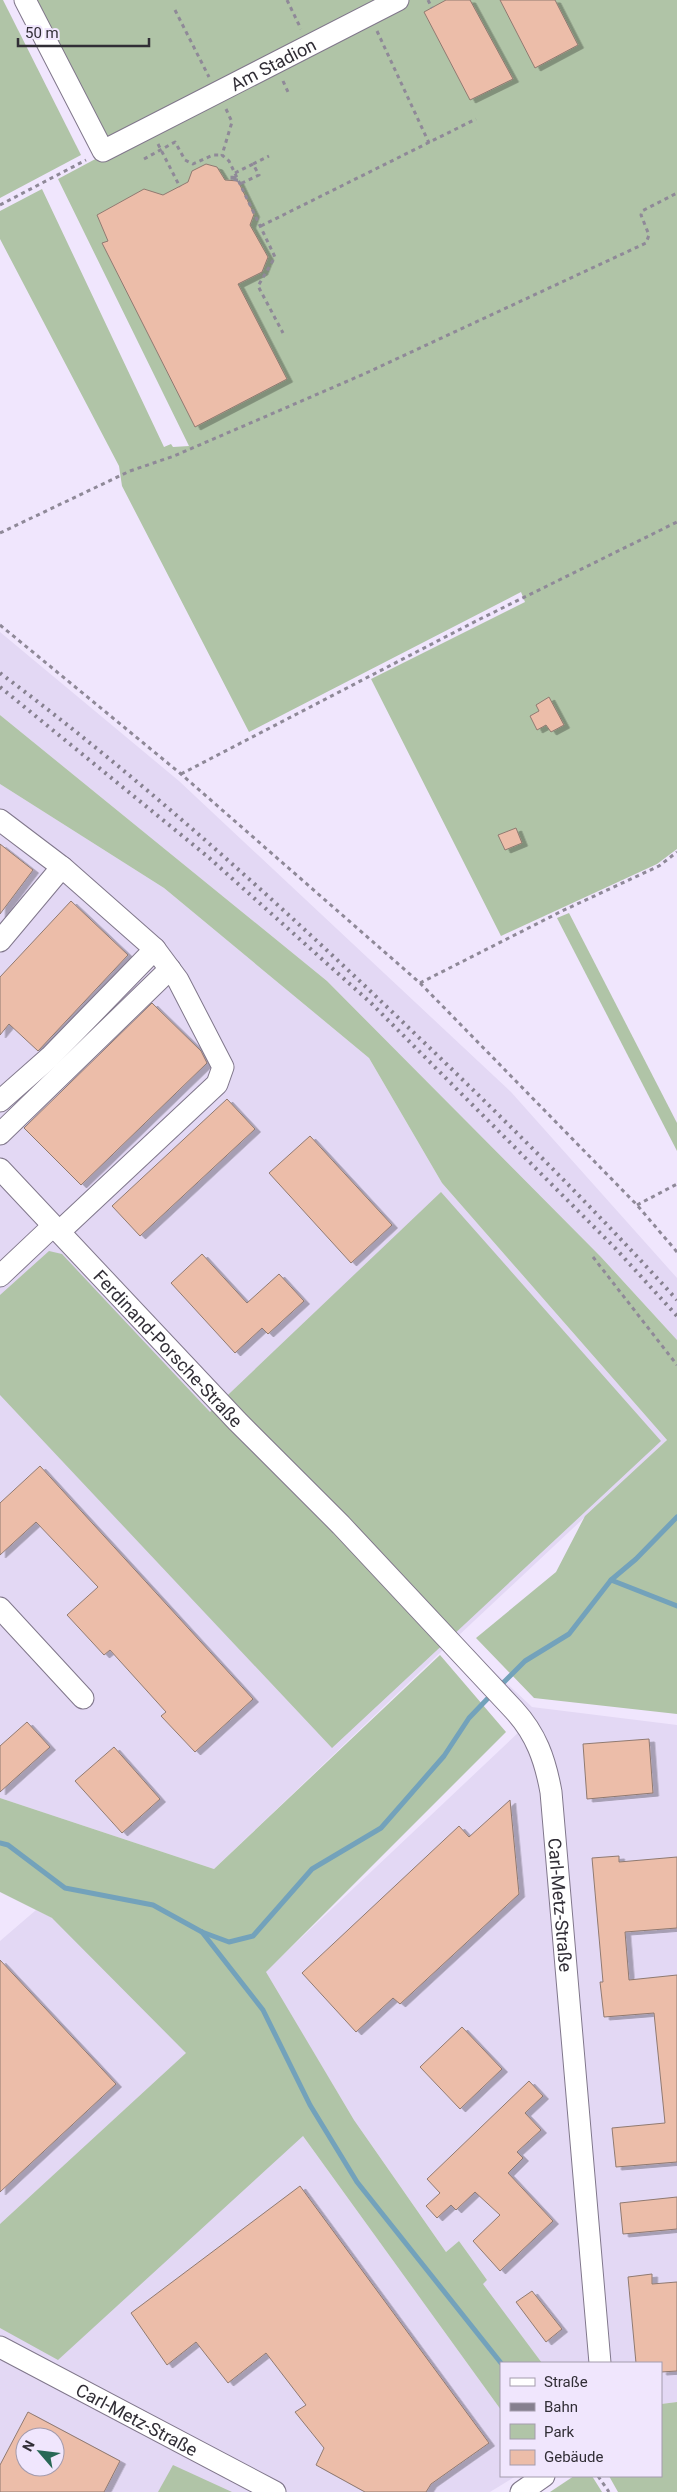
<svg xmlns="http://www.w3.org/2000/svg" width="677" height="2492" viewBox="0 0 677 2492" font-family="Roboto,sans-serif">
  <defs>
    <filter id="shadow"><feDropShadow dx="5.5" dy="3" stdDeviation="0" flood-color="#0004"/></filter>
  </defs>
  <rect width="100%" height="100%" fill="#f0e6fd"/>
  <g fill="#e3d8f4" fill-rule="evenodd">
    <path d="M 0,632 L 179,781 L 511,1092 L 677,1278 L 677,1340 L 601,1257 L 327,981 L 0,715 Z"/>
    <path d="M 0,784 L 164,888 L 369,1058 L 442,1183 L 667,1440 L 457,1637 L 532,1707 L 677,1725 L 677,2402 L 661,2404 L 661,2363 L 542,2363 L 482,2284 L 487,2280 L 459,2241 L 446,2252 L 354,2120 L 265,1972 L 520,1731 L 444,1649 L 214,1869 L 0,1798 Z"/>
    <path d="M 36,1910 L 191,1986 L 303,2136 L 501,2410 L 501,2476 L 516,2476 L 490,2492 L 0,2492 L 0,1941 ZM 25,2437 L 55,2437 L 55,2467 L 25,2467 Z"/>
  </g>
  <g fill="#b0c4a7">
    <path d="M 0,0 L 3,0 L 81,155 L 0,198 Z"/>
    <path d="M 28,0 L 677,0 L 677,849 L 657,864 L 501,936 L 371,679 L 525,602 L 521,592 L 249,732 L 122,486 L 119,466 L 0,239 L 0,211 L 42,189 L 164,447 L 171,444 L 173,447 L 189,446 L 58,179 L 101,156 Z"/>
    <path d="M 0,715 L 327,981 L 601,1257 L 677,1340 L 677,1714 L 534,1698 L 476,1638 L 556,1572 L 585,1516 L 667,1440 L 442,1183 L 369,1058 L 164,888 L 0,784 Z"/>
    <path d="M 569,913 L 677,1123 L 677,1151 L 557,918 Z"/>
    <path d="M 441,1192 L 661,1441 L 332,1748 L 0,1395 L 0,1295 L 49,1251 L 62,1254 L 210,1412 Z"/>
    <path d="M 440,1655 L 506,1732 L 266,1972 L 354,2120 L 446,2252 L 459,2241 L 487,2280 L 483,2284 L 542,2363 L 501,2363 L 501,2410 L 303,2136 L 58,2360 L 0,2328 L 0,2224 L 186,2053 L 52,1918 L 0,1892 L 0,1798 L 214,1869 Z"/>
    <path d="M 677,2402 L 677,2492 L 618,2492 L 609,2476 L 661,2476 L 661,2404 Z"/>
    <path d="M 173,2465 L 232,2492 L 158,2492 Z"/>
    <path d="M 574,2476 L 592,2476 L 602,2492 L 550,2492 Z"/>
  </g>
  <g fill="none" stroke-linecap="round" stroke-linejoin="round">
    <g stroke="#73a2bb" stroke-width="5">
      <path d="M 611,1580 L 677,1606"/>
      <path d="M 498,1688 L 525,1661 L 569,1634 L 611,1580 L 636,1559 L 677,1517"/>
      <path d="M 0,1843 L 8,1845 L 65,1888 L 153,1905 L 202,1932 L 229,1942 L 253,1936 L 312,1869 L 381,1828 L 444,1756 L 469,1718 L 492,1694"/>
      <path d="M 202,1932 L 263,2010 L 310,2105 L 357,2182 L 501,2363"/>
    </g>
  </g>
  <g fill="#ecbda9" stroke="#907a71" fill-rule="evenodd" filter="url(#shadow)">
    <path d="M 446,0 L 470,0 L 513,79 L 470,100 L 424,12 Z"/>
    <path d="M 500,0 L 555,0 L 578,45 L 535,68 Z"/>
    <path d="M 206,164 L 217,167 L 225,180 L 238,181 L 254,214 L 250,225 L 268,257 L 262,272 L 238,284 L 287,379 L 195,427 L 102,243 L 108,241 L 97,215 L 144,189 L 163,195 L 188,182 L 192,171 Z"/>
    <path d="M 549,697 L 564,725 L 551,732 L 546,725 L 537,730 L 530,716 L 539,711 L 536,705 Z"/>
    <path d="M 516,828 L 522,843 L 505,850 L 498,835 Z"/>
    <path d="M 0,844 L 33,870 L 0,914 Z"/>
    <path d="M 71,901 L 128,955 L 38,1051 L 9,1024 L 0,1035 L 0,977 Z"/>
    <path d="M 152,1003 L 201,1051 L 207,1063 L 81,1185 L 24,1128 Z"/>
    <path d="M 227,1099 L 255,1129 L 140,1236 L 112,1206 Z"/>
    <path d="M 310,1136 L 392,1225 L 351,1263 L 269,1173 Z"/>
    <path d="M 202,1254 L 247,1303 L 279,1274 L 304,1301 L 268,1334 L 262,1328 L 235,1353 L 171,1283 Z"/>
    <path d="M 40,1466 L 253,1699 L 195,1752 L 161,1716 L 166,1712 L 110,1650 L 104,1655 L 67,1615 L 98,1587 L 36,1522 L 0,1555 L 0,1503 Z"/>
    <path d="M 27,1722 L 50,1747 L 0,1792 L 0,1746 Z"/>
    <path d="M 649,1739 L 653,1793 L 587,1799 L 583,1744 Z"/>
    <path d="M 114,1747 L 160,1799 L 122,1833 L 75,1781 Z"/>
    <path d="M 510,1800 L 519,1894 L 400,2004 L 393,1998 L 356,2032 L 302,1973 L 459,1826 L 469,1837 Z"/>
    <path d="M 619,1856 L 619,1862 L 677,1857 L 677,1928 L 625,1932 L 629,1980 L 677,1975 L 677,2162 L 616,2167 L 612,2128 L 665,2123 L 654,2013 L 604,2017 L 600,1982 L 603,1982 L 592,1858 Z"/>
    <path d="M 0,1960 L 116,2084 L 0,2192 Z"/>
    <path d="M 462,2027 L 502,2069 L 460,2109 L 420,2067 Z"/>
    <path d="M 529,2081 L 543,2096 L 525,2113 L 541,2130 L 517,2152 L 523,2158 L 508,2173 L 553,2221 L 500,2271 L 473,2241 L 500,2215 L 475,2192 L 456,2210 L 451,2205 L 437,2218 L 426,2206 L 440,2193 L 427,2179 Z"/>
    <path d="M 300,2186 L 489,2443 L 431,2484 L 426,2492 L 365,2492 L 316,2465 L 324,2448 L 295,2412 L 306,2405 L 266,2353 L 228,2383 L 196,2342 L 167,2365 L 131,2313 Z"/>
    <path d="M 677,2197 L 677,2229 L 623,2234 L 620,2203 Z"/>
    <path d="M 652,2274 L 652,2284 L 677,2282 L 677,2371 L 661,2372 L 661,2363 L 636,2363 L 628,2277 Z"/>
    <path d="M 532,2291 L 562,2329 L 546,2342 L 516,2302 Z"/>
    <path d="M 28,2412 L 120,2461 L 104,2492 L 0,2492 L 0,2465 ZM 25,2437 L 55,2437 L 55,2467 L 25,2467 Z"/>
  </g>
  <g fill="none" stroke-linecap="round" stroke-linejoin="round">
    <g stroke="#80778b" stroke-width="23">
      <g id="minor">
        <path id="s1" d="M 25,0 L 103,151 L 398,0"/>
        <path d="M 0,820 L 62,867"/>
        <path d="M 0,941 L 62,867 L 155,949 L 50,1057 L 0,1101"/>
        <path d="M 0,1134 L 170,969"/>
        <path id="s2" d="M 0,1169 L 237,1421 L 341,1525 L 514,1710 C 536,1734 545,1759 551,1792 L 600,2363"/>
        <path d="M 59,1232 L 217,1084 L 223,1067 L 178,980 L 155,949"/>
        <path d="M 0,1276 L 53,1226"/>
        <path d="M 0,1608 L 83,1698"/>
        <path id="s3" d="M 0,2347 L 275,2492"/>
        <path d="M 521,2492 L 544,2476"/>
      </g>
    </g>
    <g stroke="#8f8998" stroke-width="3" stroke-dasharray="4 4" stroke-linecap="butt">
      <path d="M 287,0 L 301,29"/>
      <path d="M 428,0 L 432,8"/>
      <path d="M 175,10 L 209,77"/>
      <path d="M 377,31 L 429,143"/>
      <path d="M 283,81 L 288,92"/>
      <path d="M 226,109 L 232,122 L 222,155 L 229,161 L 275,257 L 258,286 L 283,333"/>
      <path d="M 158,144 L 180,187"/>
      <path d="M 144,159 L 175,142 L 185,160 L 193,164 L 213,155 L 222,155"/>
      <path d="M 253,164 L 269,156"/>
      <path d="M 235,173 L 253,164 L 259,175 L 242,183"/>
      <path d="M 235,180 L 235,176 L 232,175 L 232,180 L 238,180"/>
      <path d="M 0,205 L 86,160"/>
      <path d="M 261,226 L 476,119"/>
      <path d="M 0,533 L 130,471 L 174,456 L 364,374 L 646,243 L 649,235 L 641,215 L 642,211 L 677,193"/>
      <path d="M 0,625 L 181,774 L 420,983 L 637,1205 L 677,1252"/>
      <path d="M 181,774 L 480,619 L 677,522"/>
      <path d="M 420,983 L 562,911 L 659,866 L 677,852"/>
      <path d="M 637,1205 L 677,1184"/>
      <path d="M 593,1257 L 677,1365"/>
      <path d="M 598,2476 L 609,2492"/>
    </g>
    <use href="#minor" stroke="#fff" stroke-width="21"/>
    <g stroke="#86808f" stroke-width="4" stroke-dasharray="2.5 5" stroke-linecap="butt">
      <path d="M 0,673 C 143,780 281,905 410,1029 C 502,1117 592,1206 677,1300"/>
      <path d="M 0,687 L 207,856 L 371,1003 L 616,1249 L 677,1316"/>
    </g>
    <g stroke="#8f8998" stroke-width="3" stroke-dasharray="4 4" stroke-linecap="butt">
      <path d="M 235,181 L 235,180"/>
      <path d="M 239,184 L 242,183"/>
    </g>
  </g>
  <g text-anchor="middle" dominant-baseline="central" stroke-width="4.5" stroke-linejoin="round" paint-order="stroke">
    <g font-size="18" fill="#312e36" stroke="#f0e6fd">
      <text stroke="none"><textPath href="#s1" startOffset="361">Am Stadion</textPath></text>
      <text stroke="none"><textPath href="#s2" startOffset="246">Ferdinand-Porsche-Straße</textPath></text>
      <text stroke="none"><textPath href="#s2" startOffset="951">Carl-Metz-Straße</textPath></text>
      <text stroke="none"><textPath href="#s3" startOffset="155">Carl-Metz-Straße</textPath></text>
    </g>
  </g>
  <rect x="500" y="2362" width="162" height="115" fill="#f0e6fd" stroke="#a49cad"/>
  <rect x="510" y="2378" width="25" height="8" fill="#ffffff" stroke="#a49cad"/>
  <text x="544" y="2387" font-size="15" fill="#312e36">Straße</text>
  <rect x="510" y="2403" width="25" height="8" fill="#86808f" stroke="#a49cad"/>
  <text x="544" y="2412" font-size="15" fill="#312e36">Bahn</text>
  <rect x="510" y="2424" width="25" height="15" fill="#b0c4a7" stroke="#a49cad"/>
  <text x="544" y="2437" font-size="15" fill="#312e36">Park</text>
  <rect x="510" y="2450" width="25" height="15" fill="#ecbda9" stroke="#a49cad"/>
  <text x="544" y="2462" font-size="15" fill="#312e36">Gebäude</text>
  <g transform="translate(40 2452) rotate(298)"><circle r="24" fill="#f0e6fd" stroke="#a49cad"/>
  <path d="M0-4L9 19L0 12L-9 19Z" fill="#286856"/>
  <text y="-8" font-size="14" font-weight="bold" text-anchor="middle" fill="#312e36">N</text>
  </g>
  <path d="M18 38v8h131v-8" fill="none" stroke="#312e36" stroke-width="2.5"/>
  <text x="25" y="38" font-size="15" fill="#312e36" stroke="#f0e6fd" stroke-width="4" paint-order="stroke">50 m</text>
</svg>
